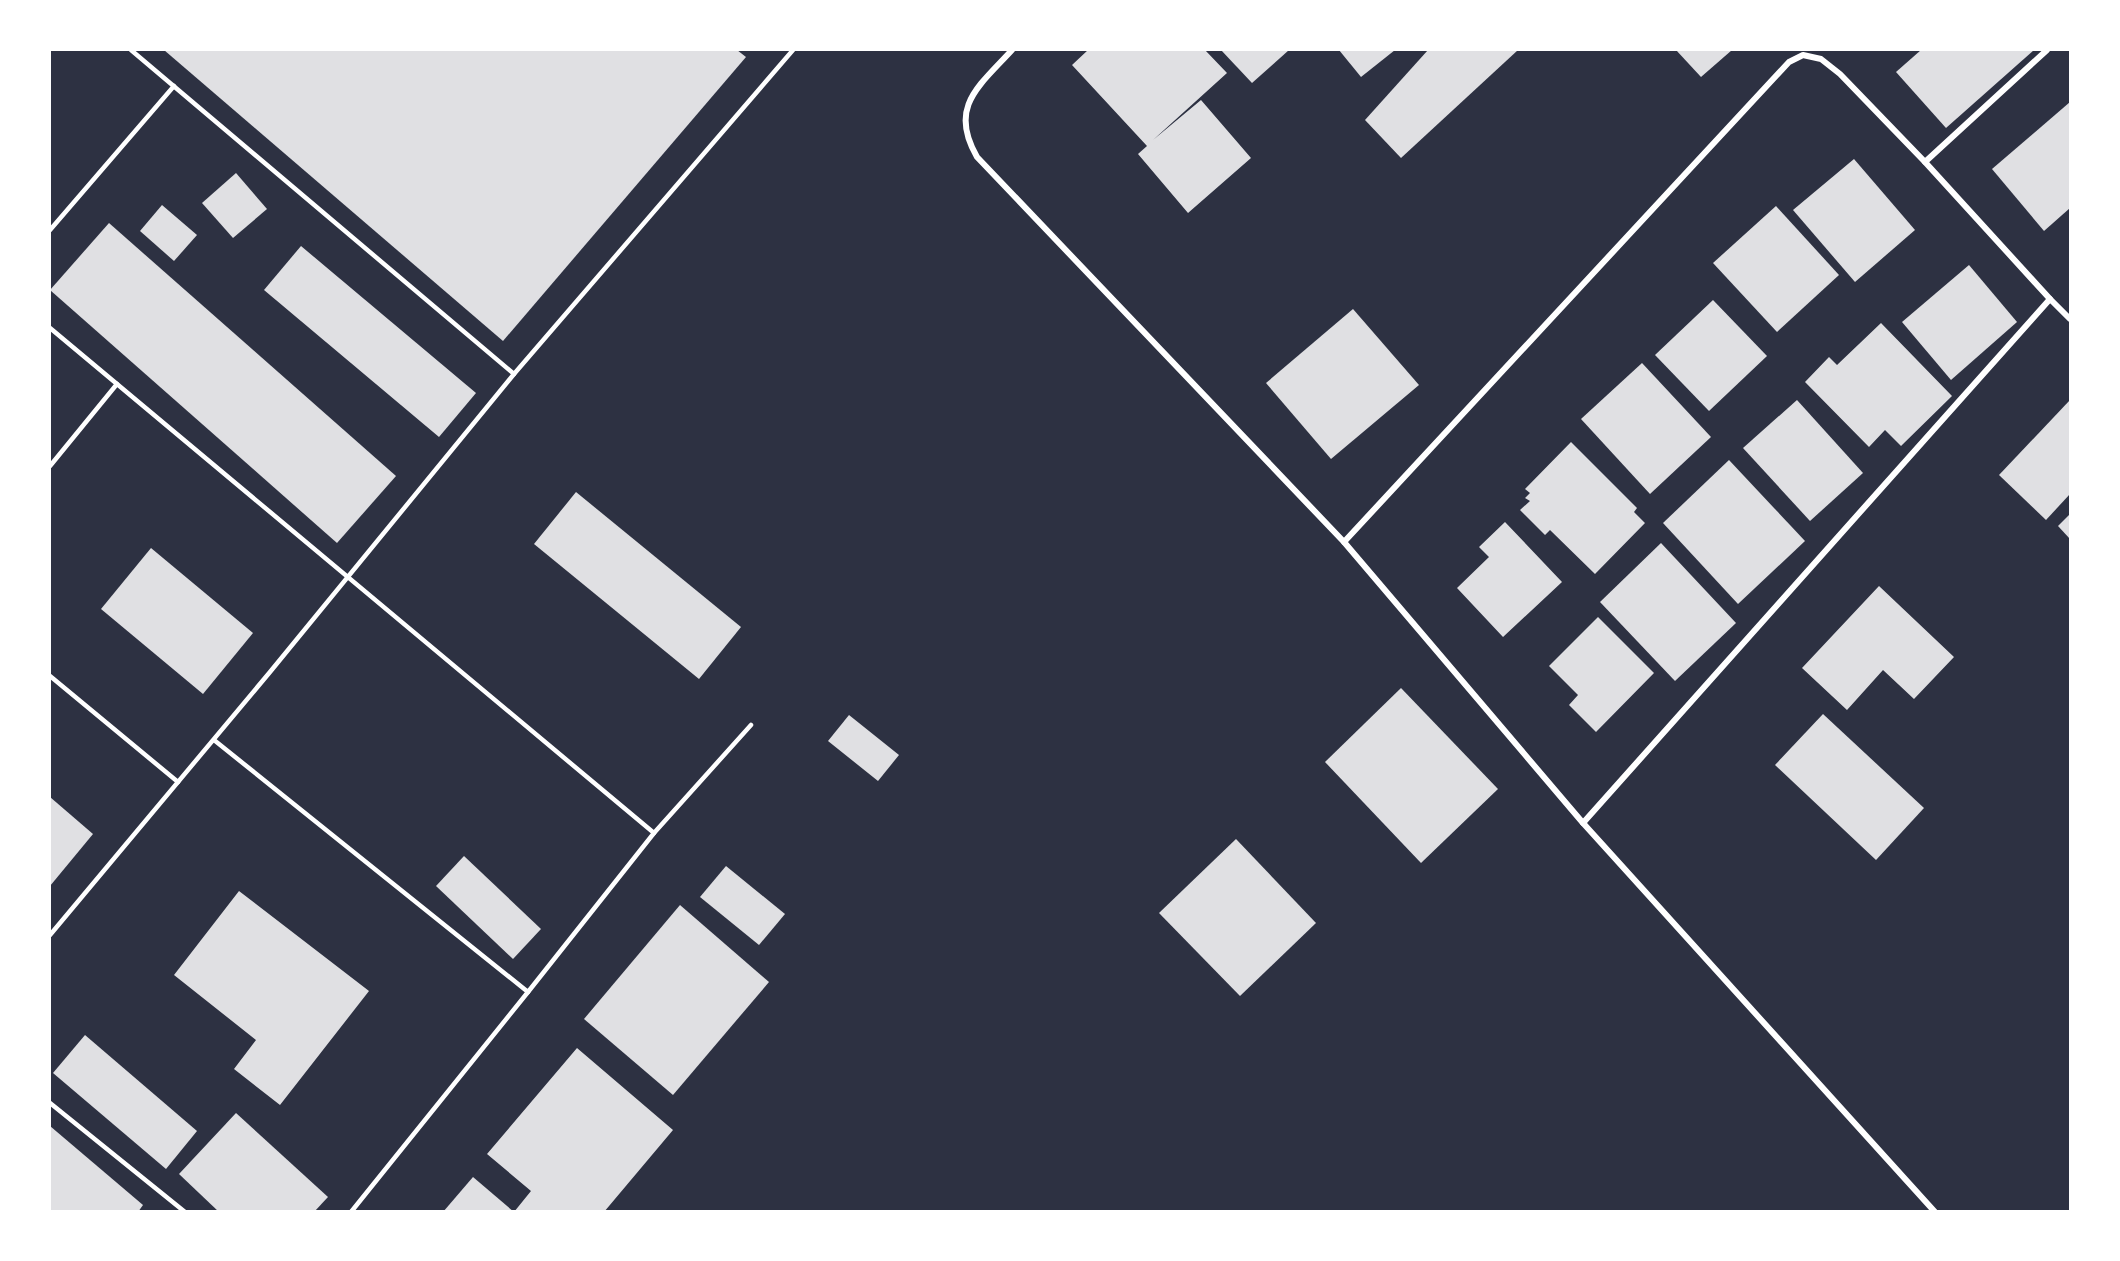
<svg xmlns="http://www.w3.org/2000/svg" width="2120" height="1261" viewBox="0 0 2120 1261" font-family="'Alegreya Sans',sans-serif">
  <rect width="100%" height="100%" fill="#2d3142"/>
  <g fill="#e0e0e3">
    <path d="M 164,50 L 737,50 L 746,57 L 503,341 Z"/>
    <path d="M 1088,50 L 1205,50 L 1227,73 L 1153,140 L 1201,100 L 1251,158 L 1188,213 L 1138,154 L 1147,146 L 1072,65 Z"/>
    <path d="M 1221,50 L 1289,50 L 1252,83 Z"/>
    <path d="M 1339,50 L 1395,50 L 1361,77 Z"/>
    <path d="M 1428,50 L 1518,50 L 1401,158 L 1365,120 Z"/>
    <path d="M 1676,50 L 1732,50 L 1701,77 Z"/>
    <path d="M 1921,50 L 2034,50 L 1946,128 L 1896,72 Z"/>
    <path d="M 2070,102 L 2070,208 L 2044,231 L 1992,169 Z"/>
    <path d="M 1854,159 L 1915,230 L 1855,282 L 1793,210 Z"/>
    <path d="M 236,173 L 267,209 L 233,238 L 202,203 Z"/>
    <path d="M 162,205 L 197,235 L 174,261 L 140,231 Z"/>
    <path d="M 1776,206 L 1839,275 L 1777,332 L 1713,263 Z"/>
    <path d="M 109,223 L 396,476 L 337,543 L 50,290 Z"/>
    <path d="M 301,246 L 476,393 L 439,437 L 264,290 Z"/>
    <path d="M 1969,265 L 2017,322 L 1951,380 L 1902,322 Z"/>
    <path d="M 1713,300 L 1767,356 L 1709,411 L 1655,355 Z"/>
    <path d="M 1353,309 L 1419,385 L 1331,459 L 1266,383 Z"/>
    <path d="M 1881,323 L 1952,396 L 1901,446 L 1885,430 L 1869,447 L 1805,382 L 1829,357 L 1837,365 Z"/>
    <path d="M 1642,363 L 1711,437 L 1650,494 L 1581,419 Z"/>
    <path d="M 1797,400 L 1863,473 L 1810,521 L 1743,448 Z"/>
    <path d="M 2070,400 L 2070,494 L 2046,520 L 1999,475 Z"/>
    <path d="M 1571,442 L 1637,508 L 1634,512 L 1645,523 L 1595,574 L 1550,530 L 1545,535 L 1520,510 L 1530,501 L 1525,498 L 1530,493 L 1525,489 Z"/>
    <path d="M 1729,460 L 1805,541 L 1738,604 L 1663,523 Z"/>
    <path d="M 576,492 L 741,627 L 699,679 L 534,544 Z"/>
    <path d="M 2070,514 L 2070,539 L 2058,526 Z"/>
    <path d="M 1505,522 L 1562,582 L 1503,637 L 1457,588 L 1489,557 L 1479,547 Z"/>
    <path d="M 1661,543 L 1736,623 L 1675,681 L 1600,602 Z"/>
    <path d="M 151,548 L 253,633 L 203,694 L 101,609 Z"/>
    <path d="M 1879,586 L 1954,657 L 1914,699 L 1883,670 L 1847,710 L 1802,668 Z"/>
    <path d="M 1598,617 L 1654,673 L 1596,732 L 1569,705 L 1578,695 L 1549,666 Z"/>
    <path d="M 1401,688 L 1498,789 L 1421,863 L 1325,762 Z"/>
    <path d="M 1823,714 L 1924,808 L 1876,860 L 1775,765 Z"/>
    <path d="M 849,715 L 899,755 L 878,781 L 828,741 Z"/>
    <path d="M 50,797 L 93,834 L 50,886 Z"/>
    <path d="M 1236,839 L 1316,923 L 1240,996 L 1159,913 Z"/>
    <path d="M 464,856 L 541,929 L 513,959 L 436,886 Z"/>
    <path d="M 726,866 L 785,914 L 759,945 L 700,897 Z"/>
    <path d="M 239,891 L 369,991 L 280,1105 L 234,1069 L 256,1040 L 174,975 Z"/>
    <path d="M 680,905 L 769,982 L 673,1095 L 584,1019 Z"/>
    <path d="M 85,1035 L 197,1131 L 166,1169 L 53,1073 Z"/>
    <path d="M 577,1048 L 673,1130 L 604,1212 L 514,1212 L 531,1191 L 487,1154 Z"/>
    <path d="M 236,1113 L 328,1197 L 314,1212 L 219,1212 L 179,1174 Z"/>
    <path d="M 50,1126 L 143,1205 L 138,1212 L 50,1212 Z"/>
    <path d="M 473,1177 L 514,1212 L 443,1212 Z"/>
  </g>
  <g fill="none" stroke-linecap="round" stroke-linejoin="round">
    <g stroke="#fff" stroke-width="4.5">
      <path d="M 131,50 L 514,374"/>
      <path d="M 50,230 L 174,86"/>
      <path d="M 50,328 L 654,833 L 528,992 L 214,740"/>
      <path d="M 50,466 L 117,384"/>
      <path d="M 50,676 L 178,782"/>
      <path d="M 654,833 L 751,725"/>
      <path d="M 50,935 L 270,672 L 514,374 L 793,50"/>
      <path d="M 50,1103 L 185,1212"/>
      <path d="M 351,1212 L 528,992"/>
    </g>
    <g stroke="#fff" stroke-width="6">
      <path d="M 1012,50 C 979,86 948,107 977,157 L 1344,542 L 1583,823 L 1935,1212"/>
      <path d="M 1925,162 L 2047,50"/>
      <path d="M 1344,542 L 1789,62 L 1803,55 L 1821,59 L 1840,74 L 1925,162 L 2050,299"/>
      <path d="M 1583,823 L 2050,299 L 2070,319"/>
    </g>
  </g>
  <rect width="2120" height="1261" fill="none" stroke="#ffffff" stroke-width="102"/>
</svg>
